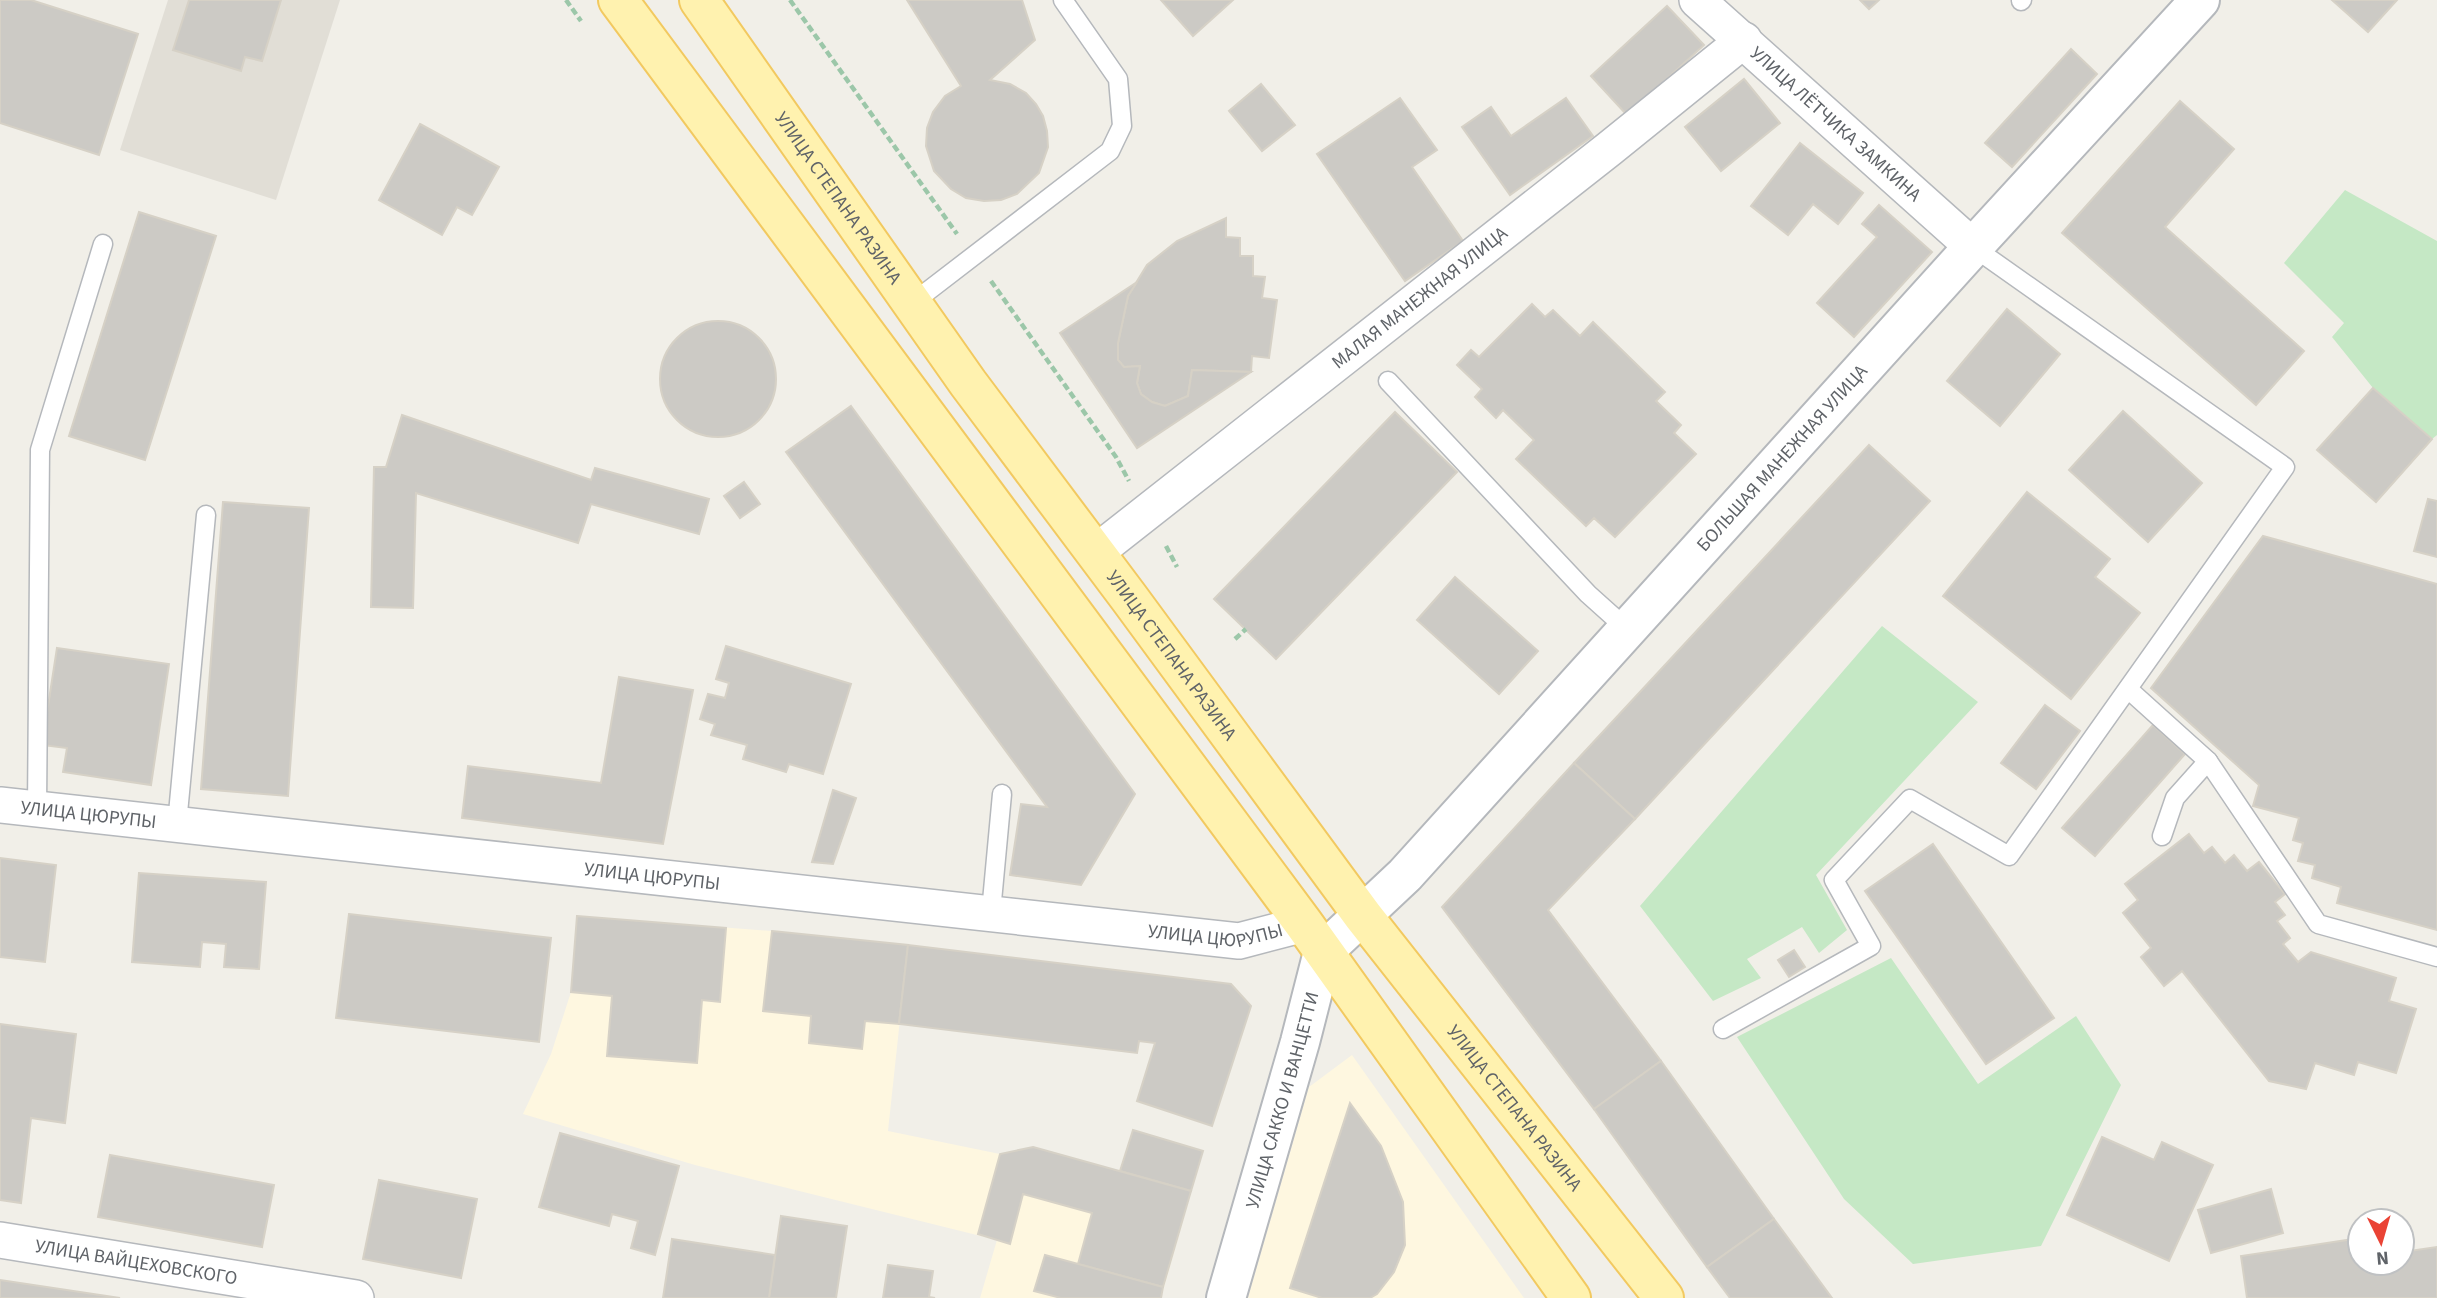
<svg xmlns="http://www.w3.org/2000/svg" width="2437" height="1298" viewBox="0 0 2437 1298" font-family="'Source Sans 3',sans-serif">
  <rect width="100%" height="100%" fill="#f1efe8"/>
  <g fill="#fef7e0">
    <path d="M 577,916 L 772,931 L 908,945 L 888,1131 L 1000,1154 L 1033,1147 L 1119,1171 L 1133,1130 L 1203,1151 L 1161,1298 L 980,1298 L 997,1240 L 695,1165 L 523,1114 L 551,1054 L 571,992 Z"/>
    <path d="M 1352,1055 L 1524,1298 L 1248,1298 L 1309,1087 Z"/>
  </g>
  <path fill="#e1ded6" d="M 168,0 L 340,0 L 276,200 L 120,150 Z"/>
  <g fill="#c5e8c5">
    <path d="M 2345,190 L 2437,241 L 2437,435 L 2432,439 L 2373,388 L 2332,337 L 2344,323 L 2284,263 Z"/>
    <path d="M 1882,626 L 1978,702 L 1816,875 L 1847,930 L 1819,953 L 1802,927 L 1747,959 L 1761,978 L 1713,1001 L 1640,906 Z"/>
    <path d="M 1891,958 L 1978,1084 L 2076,1016 L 2121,1085 L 2041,1246 L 1913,1264 L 1844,1199 L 1737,1037 Z"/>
  </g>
  <g fill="#cccac5" stroke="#d6d1c6" stroke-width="2">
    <path d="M 0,0 L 31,0 L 138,34 L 99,155 L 0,123 Z"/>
    <path d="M 189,0 L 281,0 L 262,61 L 245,57 L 241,71 L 173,50 Z"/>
    <path d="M 907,0 L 1022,0 L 1035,40 L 990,80 L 1010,84 L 1026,93 L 1036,104 L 1043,116 L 1047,131 L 1048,147 L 1039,173 L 1017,194 L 1001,200 L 984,201 L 966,198 L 951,189 L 934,171 L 926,146 L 927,128 L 933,112 L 945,96 L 961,86 Z"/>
    <path d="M 1161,0 L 1233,0 L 1193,36 Z"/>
    <path d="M 1860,0 L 1879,0 L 1869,9 Z"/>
    <path d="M 2332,0 L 2397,0 L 2368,32 Z"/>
    <path d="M 1667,6 L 1704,45 L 1627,115 L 1591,76 Z"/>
    <path d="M 2071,49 L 2097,74 L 2012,167 L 1985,143 Z"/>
    <path d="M 1744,79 L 1780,123 L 1721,171 L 1685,127 Z"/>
    <path d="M 1261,84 L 1295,125 L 1262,151 L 1229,111 Z"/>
    <path d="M 1400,98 L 1437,150 L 1412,167 L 1463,241 L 1405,281 L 1317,154 Z"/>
    <path d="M 1566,98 L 1593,136 L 1510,195 L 1462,127 L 1491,107 L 1511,136 Z"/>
    <path d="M 2180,101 L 2234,149 L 2165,227 L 2304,351 L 2256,405 L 2062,233 Z"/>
    <path d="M 420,124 L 499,167 L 472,215 L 457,207 L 442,235 L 379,200 Z"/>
    <path d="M 1800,143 L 1863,193 L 1838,224 L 1813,204 L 1788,235 L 1751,206 Z"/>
    <path d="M 1879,205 L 1932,252 L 1854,337 L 1817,303 L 1877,237 L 1862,224 Z"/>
    <path d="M 139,212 L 216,236 L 145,460 L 69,436 Z"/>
    <path d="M 1226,218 L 1226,237 L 1240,238 L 1240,256 L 1253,256 L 1253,276 L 1265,277 L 1262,298 L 1277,300 L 1269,358 L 1252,356 L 1251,372 L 1192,370 L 1188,396 L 1165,406 L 1152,402 L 1141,394 L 1137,383 L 1140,366 L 1124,367 L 1118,360 L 1118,343 L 1128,296 L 1147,265 L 1177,241 Z"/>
    <path d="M 1137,282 L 1128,296 L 1118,343 L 1118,360 L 1124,367 L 1140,366 L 1137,383 L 1141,394 L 1152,402 L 1165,406 L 1188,396 L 1192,370 L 1251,372 L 1137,448 L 1060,333 Z"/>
    <path d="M 1532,304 L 1545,317 L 1553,310 L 1580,336 L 1593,322 L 1665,392 L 1656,401 L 1681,425 L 1674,433 L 1696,454 L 1615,537 L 1594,518 L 1586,526 L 1516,459 L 1534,440 L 1503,410 L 1496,418 L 1475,397 L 1482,389 L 1457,365 L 1471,350 L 1479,357 Z"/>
    <path d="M 2007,309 L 2060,354 L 2000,426 L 1947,381 Z"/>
    <circle cx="718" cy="379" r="58"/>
    <path d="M 2373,388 L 2432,439 L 2376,502 L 2317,450 Z"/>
    <path d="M 851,406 L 1135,794 L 1081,885 L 1010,875 L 1021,804 L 1047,807 L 786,452 Z"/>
    <path d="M 2123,411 L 2202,483 L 2148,542 L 2069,470 Z"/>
    <path d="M 1395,412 L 1457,472 L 1276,659 L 1214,599 Z"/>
    <path d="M 402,415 L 591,480 L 595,468 L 709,499 L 699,534 L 591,504 L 578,543 L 416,493 L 413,608 L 371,607 L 374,467 L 386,467 Z"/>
    <path d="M 1869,445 L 1930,501 L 1635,819 L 1574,763 Z"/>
    <path d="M 744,482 L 760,504 L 740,518 L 724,496 Z"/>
    <path d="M 2027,492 L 2110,559 L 2095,577 L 2140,613 L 2071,699 L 1943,596 Z"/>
    <path d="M 2428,499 L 2437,501 L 2437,557 L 2414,551 Z"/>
    <path d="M 223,502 L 309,508 L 288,796 L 201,789 Z"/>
    <path d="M 2263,536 L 2437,584 L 2437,930 L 2337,903 L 2341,887 L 2312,878 L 2315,865 L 2298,861 L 2303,843 L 2293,840 L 2299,818 L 2253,806 L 2259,785 L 2151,688 Z"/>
    <path d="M 1455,577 L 1538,651 L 1499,694 L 1417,620 Z"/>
    <path d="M 726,646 L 851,684 L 823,774 L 789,764 L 786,772 L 743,759 L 747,745 L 711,735 L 715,724 L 700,719 L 708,694 L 725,698 L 729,683 L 716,679 Z"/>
    <path d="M 57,648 L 169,664 L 151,785 L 63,772 L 67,748 L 42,745 Z"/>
    <path d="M 619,677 L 693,690 L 663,844 L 462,818 L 468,766 L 601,783 Z"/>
    <path d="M 2045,705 L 2080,731 L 2036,789 L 2001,763 Z"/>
    <path d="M 2153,725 L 2185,754 L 2095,856 L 2062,828 Z"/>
    <path d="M 1574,763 L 1635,819 L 1548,910 L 1661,1061 L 1594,1109 L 1442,907 Z"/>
    <path d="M 833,790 L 856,798 L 833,864 L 812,862 Z"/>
    <path d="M 2189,834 L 2204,853 L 2212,847 L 2225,863 L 2234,855 L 2247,871 L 2259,862 L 2285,894 L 2275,902 L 2285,915 L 2277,921 L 2290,938 L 2283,944 L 2298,962 L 2311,952 L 2396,978 L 2389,1001 L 2416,1009 L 2396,1073 L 2358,1062 L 2354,1075 L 2315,1063 L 2306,1089 L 2269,1081 L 2182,971 L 2164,986 L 2141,957 L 2151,948 L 2123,913 L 2138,900 L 2125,884 Z"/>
    <path d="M 1933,844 L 2054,1018 L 1986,1064 L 1865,891 Z"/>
    <path d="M 0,858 L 56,865 L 45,962 L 0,957 Z"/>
    <path d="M 139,873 L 266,882 L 259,969 L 224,967 L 226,944 L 202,942 L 200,967 L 132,962 Z"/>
    <path d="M 349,914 L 551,938 L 539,1042 L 336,1018 Z"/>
    <path d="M 577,916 L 726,928 L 720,1002 L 702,1000 L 697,1063 L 607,1056 L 612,996 L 571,992 Z"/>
    <path d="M 772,931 L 908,945 L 899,1024 L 865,1021 L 862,1049 L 809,1043 L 811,1016 L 763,1011 Z"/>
    <path d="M 908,945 L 1231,984 L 1251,1006 L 1212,1126 L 1137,1101 L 1155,1043 L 1139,1041 L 1137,1053 L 899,1024 Z"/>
    <path d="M 1794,950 L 1805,967 L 1789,977 L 1778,960 Z"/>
    <path d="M 0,1024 L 76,1034 L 65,1123 L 31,1118 L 21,1203 L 0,1200 Z"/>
    <path d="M 1661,1061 L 1774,1219 L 1707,1267 L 1594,1109 Z"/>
    <path d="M 1350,1103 L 1381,1146 L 1403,1202 L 1405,1245 L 1394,1272 L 1377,1294 L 1370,1298 L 1322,1298 L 1290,1288 Z"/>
    <path d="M 1133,1130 L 1203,1151 L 1191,1191 L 1120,1171 Z"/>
    <path d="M 560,1133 L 679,1166 L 655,1255 L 631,1248 L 638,1221 L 612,1214 L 609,1226 L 539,1207 Z"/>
    <path d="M 2102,1137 L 2154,1160 L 2162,1142 L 2213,1165 L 2169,1261 L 2067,1215 Z"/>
    <path d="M 1033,1147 L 1191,1191 L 1163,1287 L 1078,1264 L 1092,1213 L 1023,1194 L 1010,1244 L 978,1234 L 1000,1154 Z"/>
    <path d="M 110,1155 L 274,1185 L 262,1247 L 98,1217 Z"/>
    <path d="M 379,1180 L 477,1199 L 461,1278 L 363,1259 Z"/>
    <path d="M 2271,1189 L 2283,1233 L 2211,1253 L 2198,1210 Z"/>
    <path d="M 781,1216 L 847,1226 L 836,1298 L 769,1298 Z"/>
    <path d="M 1774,1219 L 1832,1298 L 1730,1298 L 1707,1267 Z"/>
    <path d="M 2360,1238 L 2360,1263 L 2402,1263 L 2402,1252 L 2437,1247 L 2437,1298 L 2247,1298 L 2241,1256 Z"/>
    <path d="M 672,1239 L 775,1255 L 769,1298 L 663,1298 Z"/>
    <path d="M 1045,1255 L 1163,1287 L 1161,1298 L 1061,1298 L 1034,1291 Z"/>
    <path d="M 888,1265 L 933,1271 L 929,1297 L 935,1298 L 883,1298 Z"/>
    <path d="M 0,1280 L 120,1298 L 0,1298 Z"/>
  </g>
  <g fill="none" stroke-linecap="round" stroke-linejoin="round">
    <g stroke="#b5b8bc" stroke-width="21">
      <g id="service">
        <path d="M 2021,1 L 2022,0"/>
        <path d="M 911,304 L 1110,151 L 1122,126 L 1118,79 L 1063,0"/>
        <path d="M 1388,381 L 1588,594 L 1627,629"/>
        <path d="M 2128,689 L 2208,761 L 2318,924 L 2437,957"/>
        <path d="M 37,809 L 40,450 L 103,244"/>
        <path d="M 177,824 L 206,515"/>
        <path d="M 2162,836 L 2175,798 L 2208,761"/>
        <path d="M 991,912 L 1002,794"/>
        <path d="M 1723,1029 L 1871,946 L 1834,880 L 1910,799 L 2009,856 L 2285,467 L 1973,247"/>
      </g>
    </g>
    <g stroke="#b5b8bc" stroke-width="38">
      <g id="minor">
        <path id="s1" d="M 1697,0 L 1973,247"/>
        <path id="s2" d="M 1095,553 L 1609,149 L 1744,40"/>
        <path id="s3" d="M 0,805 L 1239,941 L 1304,924"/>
        <path id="s4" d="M 0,1240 L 356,1298"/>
      </g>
    </g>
    <g stroke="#b5b8bc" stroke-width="42">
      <g id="tertiary">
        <path id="s5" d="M 1226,1298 L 1300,1042 L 1323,952 L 1405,875 L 1973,247 L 2200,0"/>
      </g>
    </g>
    <g stroke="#f2c960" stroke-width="42">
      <g id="primary">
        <path d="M 618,0 L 1304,924 L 1571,1298"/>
        <path id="s6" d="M 699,0 L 968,383 L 1130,599 L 1363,916 L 1664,1298"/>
      </g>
    </g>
    <g stroke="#9cc7a9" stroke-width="4.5" stroke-dasharray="7 3.5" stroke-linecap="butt">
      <path d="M 566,0 L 581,21"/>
      <path d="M 790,0 L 957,234"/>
      <path d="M 991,281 L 1116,457 L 1129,481"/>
      <path d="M 1166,546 L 1177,567"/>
      <path d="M 1235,639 L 1246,629"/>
    </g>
    <use href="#service" stroke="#fff" stroke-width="18"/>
    <use href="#minor" stroke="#fff" stroke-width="35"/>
    <use href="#tertiary" stroke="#fff" stroke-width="38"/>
    <use href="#primary" stroke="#fff2af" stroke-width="38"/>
  </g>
  <g text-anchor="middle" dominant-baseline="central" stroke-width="5" stroke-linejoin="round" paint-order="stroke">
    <g font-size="19" fill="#5f6368" stroke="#fff">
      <text stroke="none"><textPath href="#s1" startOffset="186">УЛИЦА ЛЁТЧИКА ЗАМКИНА</textPath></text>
      <text stroke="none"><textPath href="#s6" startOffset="242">УЛИЦА СТЕПАНА РАЗИНА</textPath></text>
      <text stroke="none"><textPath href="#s2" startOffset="413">МАЛАЯ МАНЕЖНАЯ УЛИЦА</textPath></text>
      <text stroke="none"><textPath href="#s5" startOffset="1034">БОЛЬШАЯ МАНЕЖНАЯ УЛИЦА</textPath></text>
      <text stroke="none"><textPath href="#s6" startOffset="808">УЛИЦА СТЕПАНА РАЗИНА</textPath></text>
      <text stroke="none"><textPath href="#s3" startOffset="89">УЛИЦА ЦЮРУПЫ</textPath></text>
      <text stroke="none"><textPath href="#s3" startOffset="656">УЛИЦА ЦЮРУПЫ</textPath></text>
      <text stroke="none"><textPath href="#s3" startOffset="1223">УЛИЦА ЦЮРУПЫ</textPath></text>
      <text stroke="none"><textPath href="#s5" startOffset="206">УЛИЦА САККО И ВАНЦЕТТИ</textPath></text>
      <text stroke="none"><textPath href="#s6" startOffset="1376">УЛИЦА СТЕПАНА РАЗИНА</textPath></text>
      <text stroke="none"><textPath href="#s4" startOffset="138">УЛИЦА ВАЙЦЕХОВСКОГО</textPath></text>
    </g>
  </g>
  <g transform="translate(2381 1242) rotate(175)"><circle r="33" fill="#ffffff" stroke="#bfc1c3" stroke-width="2"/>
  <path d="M0-5L12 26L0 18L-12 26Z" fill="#ea4335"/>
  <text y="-10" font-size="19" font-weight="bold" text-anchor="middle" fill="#5f6368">N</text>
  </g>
</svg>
